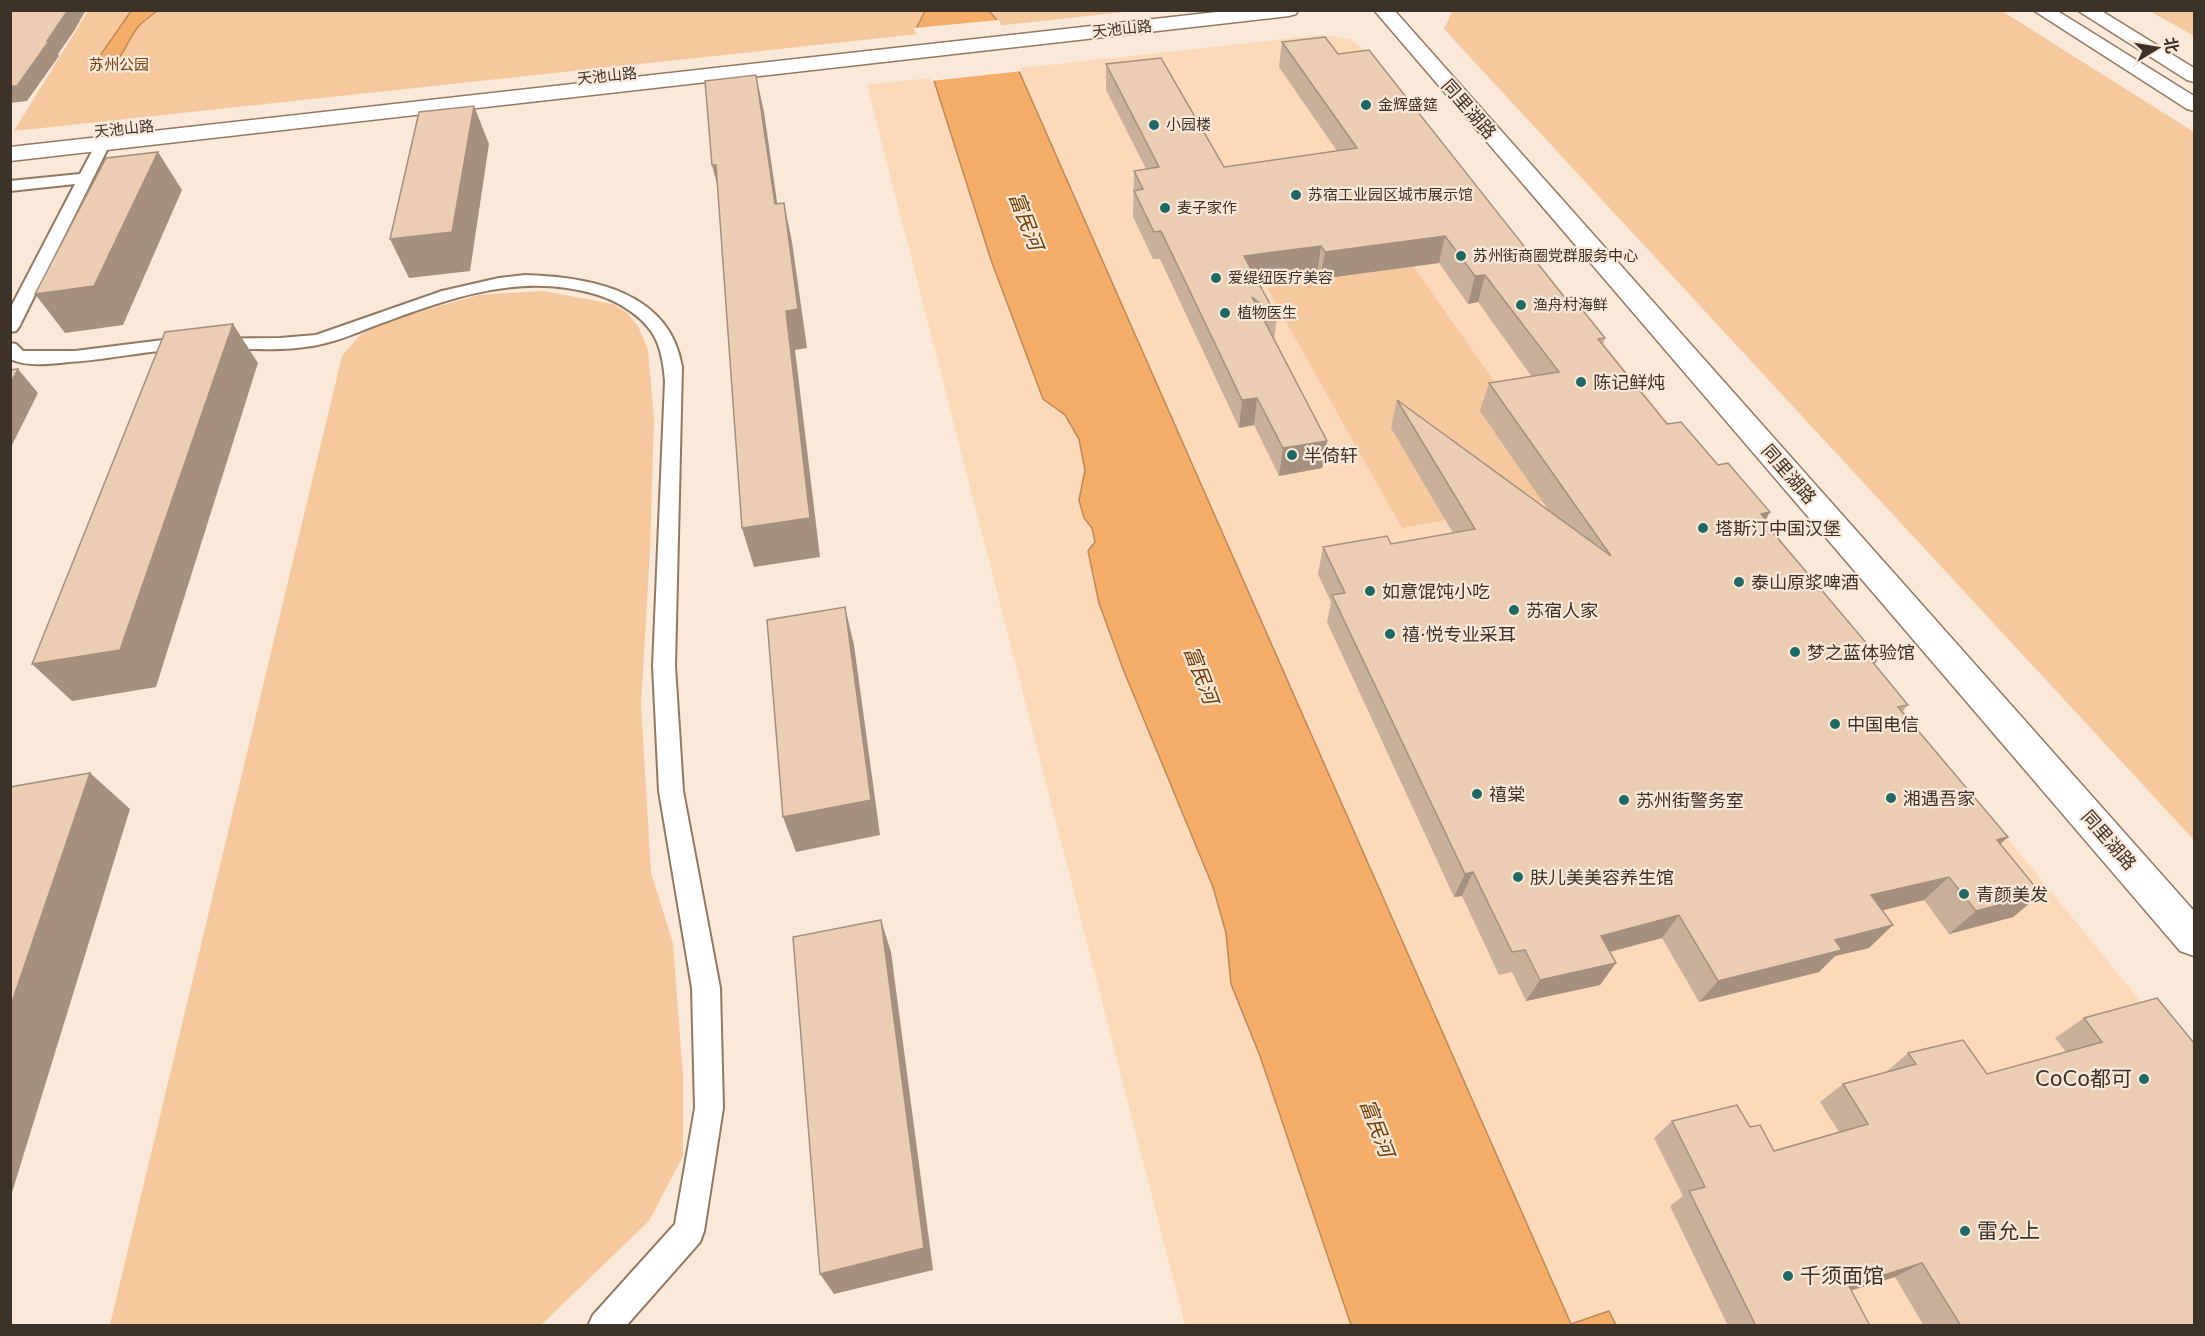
<svg xmlns="http://www.w3.org/2000/svg" width="2205" height="1336" viewBox="0 0 2205 1336" font-family="'DejaVu Sans','Noto Sans SC',sans-serif">
  <rect width="100%" height="100%" fill="#fae8d9"/>
  <path fill="#fcd9b9" d="M 1321,35 L 1350,39 L 1364,49 L 2194,1067 L 2194,1325 L 1185,1325 L 867,85 Z"/>
  <g fill="#f5c89e">
    <path d="M 1453,10 L 2002,11 L 2194,132 L 2194,840 L 1444,29 Z"/>
    <path d="M 88,11 L 1134,11 L 14,131 Z"/>
    <path d="M 2150,11 L 2194,11 L 2194,36 Z"/>
    <path d="M 1413,266 L 1575,496 L 1402,528 L 1267,288 Z"/>
    <path d="M 543,291 L 613,304 L 627,313 L 638,326 L 648,350 L 654,419 L 650,550 L 641,705 L 651,873 L 673,943 L 683,1076 L 683,1156 L 649,1221 L 541,1325 L 110,1325 L 342,356 L 360,335 L 390,320 L 479,295 Z"/>
  </g>
  <g fill="#f5ae6a" stroke="#be8956" stroke-width="1.5">
    <path d="M 131,11 L 157,11 C 151,16 143,21 138,27 C 125,43 121,68 97,72 L 93,69 L 95,63 Z"/>
    <path d="M 925,11 L 989,11 L 996,19 L 1571,1324 L 1609,1311 L 1616,1325 L 1351,1325 L 1260,1056 L 1231,984 L 1226,933 L 1213,887 L 1123,669 L 1099,603 L 1088,551 L 1095,542 L 1092,528 L 1084,518 L 1079,500 L 1085,470 L 1079,439 L 1065,415 L 1043,399 L 991,260 L 917,27 Z"/>
  </g>
  <path fill="#fae8d9" d="M 999,20 L 1022,71 L 931,81 L 914,28 Z"/>
  <g fill="none" stroke-linecap="round" stroke-linejoin="round">
    <g stroke="#927860" stroke-width="4">
      <g id="lane">
        <path d="M 103,140 L 110,144 L 19,327 L 16,331 L 10,332 L 10,309 L 75,184 L 10,191 L 10,181 L 80,174 L 96,144 Z"/>
        <path d="M 525,275 C 590,277 670,291 682,367 L 675,666 L 683,791 L 720,988 L 723,1108 L 704,1231 L 700,1242 L 626,1326 L 588,1326 L 593,1315 L 675,1224 L 695,1108 L 692,988 L 659,791 L 653,666 L 665,381 C 662,343 654,324 619,304 C 603,295 586,291 567,288 C 500,278 436,303 374,326 C 356,333 340,340 322,344 C 278,354 231,346 186,349 C 147,350 108,360 69,362 C 51,364 27,367 10,359 L 10,343 L 16,344 L 23,351 L 75,351 L 171,339 L 280,338 L 316,335 L 442,291 L 499,278 Z"/>
      </g>
    </g>
    <g stroke="#927860" stroke-width="3">
      <g id="secondary">
        <path d="M 1234,10 L 1298,10 L 1296,14 L 1289,16 L 10,161 L 10,147 Z"/>
        <path d="M 1374,10 L 1394,10 L 2194,911 L 2194,956 L 2180,951 Z"/>
        <path d="M 2033,10 L 2056,10 L 2194,96 L 2194,111 L 2187,109 Z"/>
        <path d="M 2077,10 L 2100,10 L 2194,68 L 2194,82 L 2187,80 Z"/>
      </g>
    </g>
    <use href="#lane" fill="#fff" fill-rule="evenodd"/>
    <use href="#secondary" fill="#fff" fill-rule="evenodd"/>
  </g>
  <g fill="#c9b09a">
    <path d="M 1282,42 L 1338,54 L 1565,298 L 1605,338 L 1603,345 L 1667,424 L 1766,519 L 1774,529 L 1772,532 L 1879,658 L 1874,664 L 1908,705 L 1902,712 L 2008,837 L 2000,844 L 2041,894 L 2013,917 L 1949,934 L 1924,900 L 1882,910 L 1869,948 L 1835,956 L 1819,972 L 1699,1002 L 1662,938 L 1610,952 L 1600,985 L 1526,1001 L 1512,972 L 1499,975 L 1462,896 L 1454,897 L 1327,622 L 1331,602 L 1318,574 L 1323,547 L 1391,544 L 1453,533 L 1391,428 L 1397,400 L 1549,511 L 1480,411 L 1489,383 L 1532,377 L 1478,302 L 1468,304 L 1439,263 L 1320,279 L 1317,273 L 1258,281 L 1277,317 L 1274,340 L 1327,441 L 1322,468 L 1279,476 L 1254,425 L 1239,428 L 1160,259 L 1153,259 L 1133,217 L 1134,171 L 1146,169 L 1106,90 L 1106,64 L 1224,167 L 1337,151 L 1279,67 Z"/>
    <path d="M 2157,998 L 2194,1326 L 1924,1326 L 1895,1277 L 1851,1290 L 1870,1326 L 1728,1326 L 1670,1206 L 1683,1196 L 1654,1138 L 1672,1121 L 1750,1127 L 1774,1151 L 1839,1132 L 1820,1102 L 1843,1084 L 1885,1073 L 1908,1053 L 1987,1074 L 2066,1052 L 2055,1038 L 2084,1018 Z"/>
  </g>
  <g fill="#a4907d">
    <path d="M 68,10 L 86,10 L 74,31 L 58,54 L 59,56 L 27,101 L 10,103 L 10,86 Z"/>
    <path d="M 756,75 L 764,112 L 783,243 L 775,204 Z"/>
    <path d="M 474,106 L 489,144 L 470,271 L 409,278 L 390,239 Z"/>
    <path d="M 158,152 L 182,190 L 123,325 L 65,333 L 35,294 Z"/>
    <path d="M 712,165 L 716,165 L 722,203 Z"/>
    <path d="M 784,203 L 792,242 L 807,348 L 795,350 L 820,557 L 754,567 L 742,528 L 786,311 Z"/>
    <path d="M 1445,236 L 1439,263 L 1320,279 L 1325,252 Z"/>
    <path d="M 1321,246 L 1317,273 L 1241,284 L 1244,256 Z"/>
    <path d="M 1485,275 L 1478,302 L 1468,304 L 1475,276 Z"/>
    <path d="M 233,324 L 258,363 L 156,687 L 72,701 L 32,664 Z"/>
    <path d="M 18,369 L 38,393 L 10,449 L 10,384 Z"/>
    <path d="M 1257,398 L 1254,425 L 1239,428 L 1242,400 Z"/>
    <path d="M 1327,441 L 1322,468 L 1279,476 L 1283,448 Z"/>
    <path d="M 1770,512 L 1755,539 L 1761,514 Z"/>
    <path d="M 845,607 L 854,645 L 880,835 L 796,852 L 783,817 Z"/>
    <path d="M 1879,658 L 1859,685 L 1871,660 Z"/>
    <path d="M 90,773 L 130,809 L 10,1199 L 10,1008 Z"/>
    <path d="M 2008,837 L 1981,861 L 1997,840 Z"/>
    <path d="M 1473,872 L 1462,896 L 1454,897 L 1465,874 Z"/>
    <path d="M 1949,877 L 1924,900 L 1848,919 L 1871,895 Z"/>
    <path d="M 2041,894 L 2013,917 L 1949,934 L 1976,911 Z"/>
    <path d="M 1679,915 L 1662,938 L 1586,958 L 1601,936 Z"/>
    <path d="M 881,920 L 891,952 L 933,1270 L 834,1294 L 820,1274 Z"/>
    <path d="M 1893,925 L 1869,948 L 1835,956 L 1819,972 L 1699,1002 L 1718,981 L 1835,940 Z"/>
    <path d="M 1616,963 L 1600,985 L 1526,1001 L 1540,980 Z"/>
    <path d="M 1922,1263 L 1895,1277 L 1824,1299 L 1849,1286 Z"/>
  </g>
  <g fill="#eacdb3" stroke="#a4907d" stroke-width="1.5">
    <path d="M 10,10 L 68,10 L 47,41 L 49,41 L 17,86 L 10,86 Z"/>
    <path d="M 1325,37 L 1338,54 L 1369,50 L 1565,298 L 1572,297 L 1605,338 L 1598,339 L 1667,424 L 1681,422 L 1718,465 L 1728,463 L 1770,512 L 1761,514 L 1774,529 L 1770,529 L 1879,658 L 1871,660 L 1908,705 L 1898,707 L 2008,837 L 1997,840 L 2041,894 L 1976,911 L 1949,877 L 1871,895 L 1893,925 L 1835,940 L 1842,950 L 1718,981 L 1679,915 L 1601,936 L 1616,963 L 1540,980 L 1525,950 L 1512,952 L 1473,872 L 1465,874 L 1332,595 L 1345,593 L 1323,547 L 1387,536 L 1391,544 L 1475,529 L 1397,400 L 1611,556 L 1489,383 L 1559,372 L 1485,275 L 1475,276 L 1445,236 L 1325,252 L 1321,246 L 1244,256 L 1277,317 L 1252,297 L 1327,441 L 1283,448 L 1257,398 L 1242,400 L 1161,231 L 1154,232 L 1134,191 L 1143,189 L 1134,171 L 1159,167 L 1106,64 L 1161,58 L 1224,167 L 1357,148 L 1282,42 Z"/>
    <path d="M 756,75 L 775,204 L 784,203 L 798,309 L 786,311 L 810,518 L 742,528 L 716,165 L 712,165 L 705,81 Z"/>
    <path d="M 474,106 L 452,232 L 390,239 L 419,112 Z"/>
    <path d="M 158,152 L 94,286 L 35,294 L 106,158 Z"/>
    <path d="M 233,324 L 120,650 L 32,664 L 165,332 Z"/>
    <path d="M 18,369 L 10,384 L 10,370 Z"/>
    <path d="M 845,607 L 871,800 L 783,817 L 767,620 Z"/>
    <path d="M 90,773 L 10,1008 L 10,787 Z"/>
    <path d="M 881,920 L 924,1248 L 820,1274 L 793,937 Z"/>
    <path d="M 2157,998 L 2194,1043 L 2194,1326 L 1961,1326 L 1922,1263 L 1849,1286 L 1870,1326 L 1756,1326 L 1689,1191 L 1705,1187 L 1672,1121 L 1737,1105 L 1750,1127 L 1760,1125 L 1774,1151 L 1868,1124 L 1843,1084 L 1916,1064 L 1908,1053 L 1963,1040 L 1987,1074 L 2102,1042 L 2084,1018 Z"/>
  </g>
  <g fill="#1e6963" stroke="#fae8d9" stroke-width="2">
    <circle cx="1366" cy="105" r="6"/>
    <circle cx="1154" cy="125" r="6"/>
    <circle cx="1296" cy="195" r="6"/>
    <circle cx="1165" cy="208" r="6"/>
    <circle cx="1461" cy="256" r="6"/>
    <circle cx="1216" cy="278" r="6"/>
    <circle cx="1521" cy="305" r="6"/>
    <circle cx="1225" cy="313" r="6"/>
    <circle cx="1581" cy="382" r="6"/>
    <circle cx="1292" cy="455" r="6"/>
    <circle cx="1703" cy="528" r="6"/>
    <circle cx="1739" cy="582" r="6"/>
    <circle cx="1370" cy="591" r="6"/>
    <circle cx="1514" cy="610" r="6"/>
    <circle cx="1390" cy="634" r="6"/>
    <circle cx="1795" cy="652" r="6"/>
    <circle cx="1835" cy="724" r="6"/>
    <circle cx="1477" cy="794" r="6"/>
    <circle cx="1891" cy="798" r="6"/>
    <circle cx="1624" cy="800" r="6"/>
    <circle cx="1518" cy="877" r="6"/>
    <circle cx="1964" cy="894" r="6"/>
    <circle cx="2144" cy="1079" r="6"/>
    <circle cx="1965" cy="1231" r="6"/>
    <circle cx="1788" cy="1276" r="6"/>
  </g>
  <g text-anchor="middle" dominant-baseline="central" stroke-width="4.5" stroke-linejoin="round" paint-order="stroke">
    <g font-size="15" fill="#3d3228" stroke="#fae8d9">
      <text transform="translate(1122 29) rotate(-6)">天池山路</text>
      <text transform="translate(607 76) rotate(-6)">天池山路</text>
      <text transform="translate(124 129) rotate(-6)">天池山路</text>
    </g>
    <g font-size="15" fill="#6f410c" stroke="#fae8d9">
      <text x="119" y="65">苏州公园</text>
    </g>
    <g font-size="15" fill="#3d3228" stroke="#fae8d9" text-anchor="start">
      <text x="1378" y="105">金辉盛筵</text>
      <text x="1166" y="125">小园楼</text>
      <text x="1308" y="195">苏宿工业园区城市展示馆</text>
      <text x="1177" y="208">麦子家作</text>
      <text x="1473" y="256">苏州街商圈党群服务中心</text>
      <text x="1228" y="278">爱缇纽医疗美容</text>
      <text x="1533" y="305">渔舟村海鲜</text>
      <text x="1237" y="313">植物医生</text>
    </g>
    <g font-size="18" fill="#3d3228" stroke="#fae8d9">
      <text transform="translate(1469 109) rotate(49)">同里湖路</text>
      <text transform="translate(1789 474) rotate(49)">同里湖路</text>
      <text transform="translate(2109 840) rotate(49)">同里湖路</text>
    </g>
    <g font-size="18" fill="#3d3228" stroke="#fae8d9" text-anchor="start">
      <text x="1593" y="382">陈记鲜炖</text>
      <text x="1304" y="455">半倚轩</text>
      <text x="1715" y="528">塔斯汀中国汉堡</text>
      <text x="1751" y="582">泰山原浆啤酒</text>
      <text x="1382" y="591">如意馄饨小吃</text>
      <text x="1526" y="610">苏宿人家</text>
      <text x="1402" y="634">禧·悦专业采耳</text>
      <text x="1807" y="652">梦之蓝体验馆</text>
      <text x="1847" y="724">中国电信</text>
      <text x="1489" y="794">禧棠</text>
      <text x="1903" y="798">湘遇吾家</text>
      <text x="1636" y="800">苏州街警务室</text>
      <text x="1530" y="877">肤儿美美容养生馆</text>
      <text x="1976" y="894">青颜美发</text>
    </g>
    <g font-size="20" font-style="italic" fill="#6e400b" stroke="#fae8d9">
      <text transform="translate(1026 221) rotate(69)">富民河</text>
      <text transform="translate(1201 675) rotate(69)">富民河</text>
      <text transform="translate(1377 1128) rotate(69)">富民河</text>
    </g>
    <g font-size="21" fill="#3d3228" stroke="#fae8d9" text-anchor="start">
      <text x="2132" y="1079" text-anchor="end">CoCo都可</text>
      <text x="1977" y="1231">雷允上</text>
      <text x="1800" y="1276">千须面馆</text>
    </g>
  </g>
  <rect width="2205" height="1336" fill="none" stroke="#3d3228" stroke-width="24"/>
  <g transform="translate(2157 48) rotate(79)" stroke="#fae8d9" stroke-width="4.5" paint-order="stroke">
  <path d="M0-4.5L10 22L0 15L-10 22Z" fill="#3d3228"/>
  <text y="-9" font-size="16" font-weight="bold" text-anchor="middle" fill="#3d3228">北</text>
  </g>
</svg>
